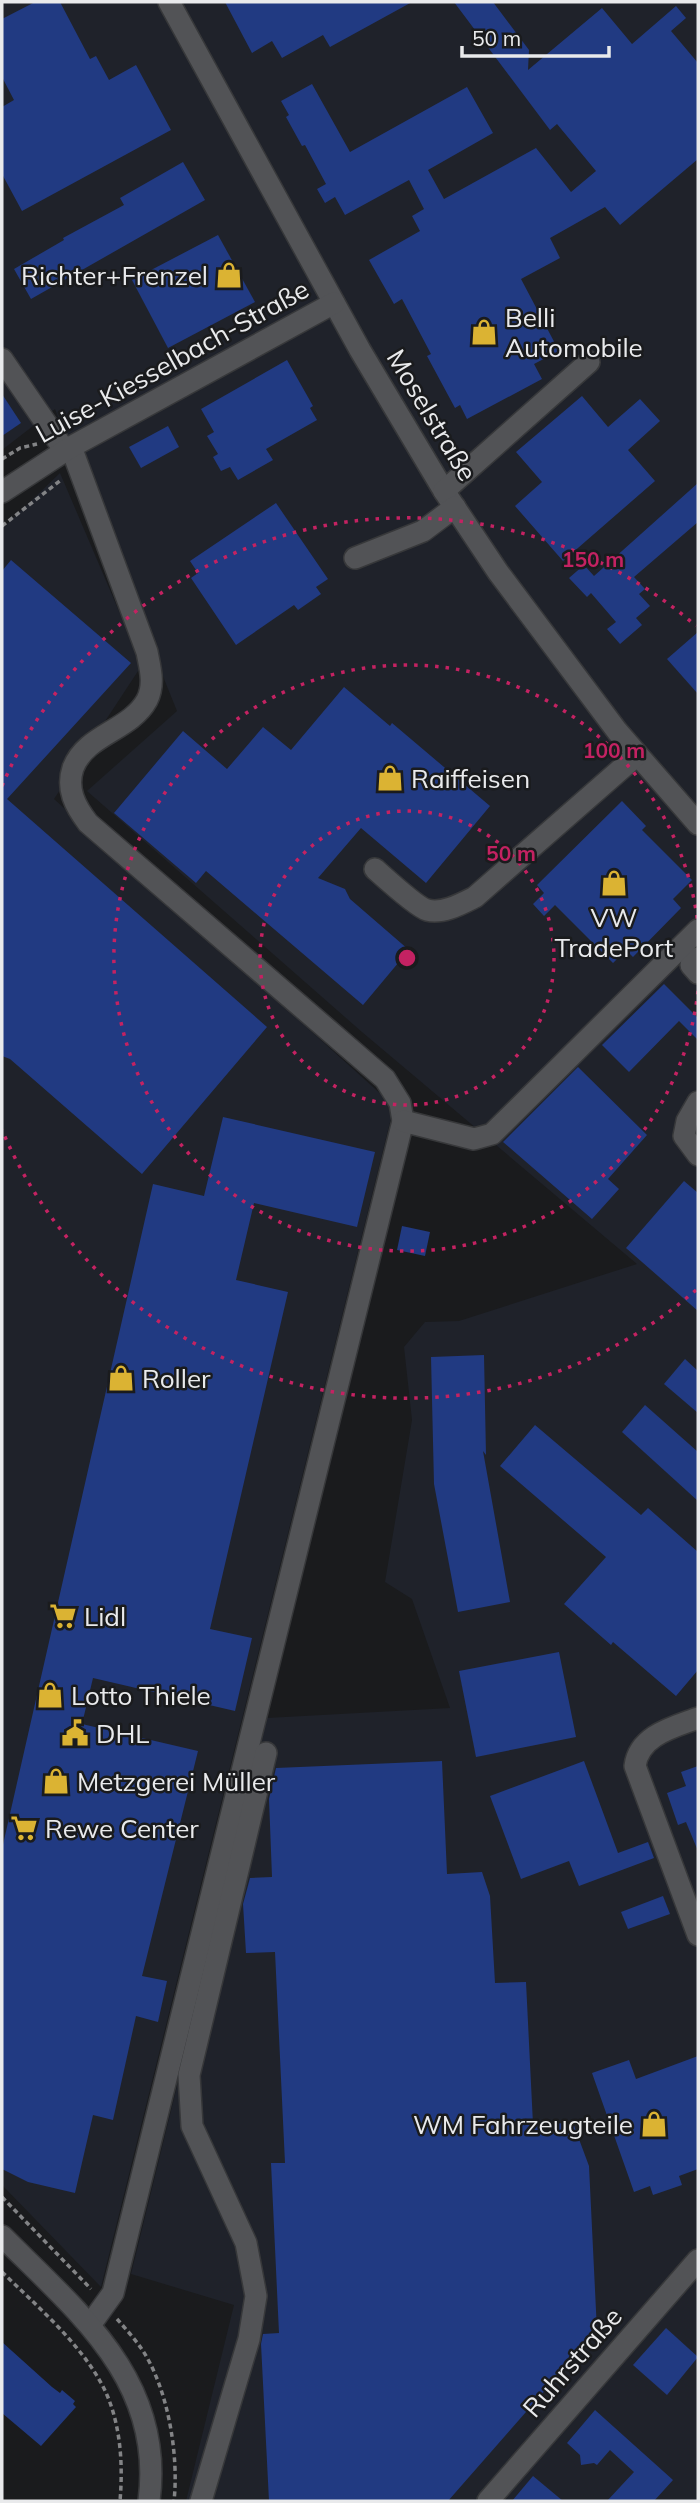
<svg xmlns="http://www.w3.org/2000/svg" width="700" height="2503" viewBox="0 0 700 2503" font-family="Mulish,sans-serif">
  <rect width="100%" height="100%" fill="#1a1b1d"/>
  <g fill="#1f222a">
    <path d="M 2,2 L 698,2 L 698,2501 L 186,2501 L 234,2305 L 131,2274 L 267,1718 L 450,1708 L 412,1599 L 385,1582 L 412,1420 L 404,1347 L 425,1322 L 459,1321 L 637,1264 L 362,1032 L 87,791 L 177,711 L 55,409 L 2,450 Z"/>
    <path d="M 60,473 L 142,665 L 54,799 L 394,1106 L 101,2287 L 2,2185 L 2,529 Z"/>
  </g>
  <g fill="#213a82">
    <path d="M 35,2 L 60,2 L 90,59 L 96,56 L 109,80 L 136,65 L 171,130 L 22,211 L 2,174 L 2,107 L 14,100 L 2,77 L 2,19 Z"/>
    <path d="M 225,2 L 412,2 L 330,47 L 323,35 L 282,58 L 272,41 L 252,53 Z"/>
    <path d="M 454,2 L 493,2 L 529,50 L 528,70 L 602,8 L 632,44 L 676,6 L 686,18 L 671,31 L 698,63 L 698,159 L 620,225 L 605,207 L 550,238 L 560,258 L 521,279 L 559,351 L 534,364 L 542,379 L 467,419 L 460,405 L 455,408 L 427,356 L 431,354 L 402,299 L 394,304 L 369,260 L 420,231 L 412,216 L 424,209 L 409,180 L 345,215 L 335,197 L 325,203 L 317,189 L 326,184 L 305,145 L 302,146 L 286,117 L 289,115 L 281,101 L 312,84 L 350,152 L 467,87 L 493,133 L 428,170 L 444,199 L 536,148 L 571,192 L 596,171 L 557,124 L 550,130 Z"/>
    <path d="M 183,162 L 205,200 L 31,299 L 14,269 L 64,240 L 63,238 L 124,205 L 120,198 Z"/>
    <path d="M 218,235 L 255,302 L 168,348 L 132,280 Z"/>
    <path d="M 287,360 L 313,406 L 310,408 L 317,420 L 266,449 L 273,460 L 238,480 L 230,467 L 221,471 L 213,457 L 218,454 L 207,436 L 214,432 L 201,409 Z"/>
    <path d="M 2,394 L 21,423 L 2,436 Z"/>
    <path d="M 582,396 L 608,427 L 640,399 L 660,421 L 628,450 L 655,481 L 563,561 L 515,506 L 542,482 L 516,452 Z"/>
    <path d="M 168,426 L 179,447 L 141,468 L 129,447 Z"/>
    <path d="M 698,483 L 698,522 L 634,577 L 645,589 L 639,594 L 650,606 L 636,618 L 642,625 L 620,644 L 607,629 L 616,622 L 591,593 L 587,597 L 569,578 L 584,565 L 594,576 Z"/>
    <path d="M 276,503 L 328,579 L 316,587 L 321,594 L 298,610 L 294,605 L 236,645 L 191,578 L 198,573 L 190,561 Z"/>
    <path d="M 11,560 L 131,663 L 7,799 L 267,1027 L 142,1174 L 10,1059 L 2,1056 L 2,571 Z"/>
    <path d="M 698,632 L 698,694 L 667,659 Z"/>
    <path d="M 344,687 L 390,726 L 392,723 L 490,806 L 426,883 L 361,828 L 318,878 L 345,889 L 350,899 L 409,950 L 363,1005 L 206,871 L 196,883 L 114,813 L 183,731 L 227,769 L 263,727 L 291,750 Z"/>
    <path d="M 622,801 L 646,826 L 642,830 L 692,880 L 673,899 L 681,908 L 633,957 L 626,950 L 613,963 L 555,905 L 544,916 L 533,904 L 544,893 L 537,885 Z"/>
    <path d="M 664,984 L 698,1018 L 698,1040 L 679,1021 L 629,1072 L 602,1045 Z"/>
    <path d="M 578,1067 L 647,1135 L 608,1179 L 619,1189 L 592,1219 L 503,1142 Z"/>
    <path d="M 223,1117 L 375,1152 L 357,1227 L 254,1203 L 236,1280 L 288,1292 L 210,1629 L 252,1638 L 235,1711 L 93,1678 L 82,1724 L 198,1751 L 142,1976 L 167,1981 L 158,2022 L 136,2016 L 113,2120 L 93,2115 L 75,2193 L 28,2182 L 2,2169 L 2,1849 L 153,1184 L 204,1196 Z"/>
    <path d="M 684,1181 L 698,1193 L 698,1311 L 626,1248 Z"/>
    <path d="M 402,1226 L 430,1232 L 425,1256 L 397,1250 Z"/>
    <path d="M 484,1355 L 486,1455 L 483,1451 L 510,1602 L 458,1612 L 434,1484 L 431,1357 Z"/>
    <path d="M 685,1359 L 698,1371 L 698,1413 L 664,1384 Z"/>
    <path d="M 645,1405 L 698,1452 L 698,1501 L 622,1432 Z"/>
    <path d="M 535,1425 L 641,1515 L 648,1508 L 698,1552 L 698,1670 L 676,1696 L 613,1642 L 611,1645 L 564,1604 L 606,1557 L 500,1466 Z"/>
    <path d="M 559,1652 L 576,1737 L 476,1757 L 459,1671 Z"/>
    <path d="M 442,1761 L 447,1874 L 482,1872 L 490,1896 L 495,1983 L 526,1982 L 533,2124 L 573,2123 L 589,2166 L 597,2331 L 448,2501 L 269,2501 L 261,2344 L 263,2334 L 279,2333 L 271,2163 L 285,2163 L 275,1952 L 246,1953 L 243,1904 L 250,1878 L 272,1877 L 269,1799 L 276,1768 Z"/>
    <path d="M 584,1761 L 618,1853 L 648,1842 L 654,1858 L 579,1886 L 569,1861 L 521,1879 L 490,1796 Z"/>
    <path d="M 698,1766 L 698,1851 L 686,1822 L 678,1825 L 667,1793 L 686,1786 L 681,1772 Z"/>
    <path d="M 663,1896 L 670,1914 L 628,1929 L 621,1912 Z"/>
    <path d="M 698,2056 L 698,2169 L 679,2176 L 682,2185 L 653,2195 L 650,2186 L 634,2192 L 592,2073 L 629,2060 L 636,2079 Z"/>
    <path d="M 666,2328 L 698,2357 L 667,2395 L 633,2365 Z"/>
    <path d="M 2,2342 L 52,2387 L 60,2393 L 62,2390 L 75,2401 L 73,2404 L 76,2407 L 41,2446 L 2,2413 Z"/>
    <path d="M 595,2410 L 673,2480 L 654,2501 L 607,2501 L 634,2472 L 610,2450 L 597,2465 L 594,2463 L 581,2465 L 580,2455 L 567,2443 Z"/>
    <path d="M 533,2476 L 563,2501 L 512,2501 Z"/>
  </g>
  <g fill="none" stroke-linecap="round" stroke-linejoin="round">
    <g stroke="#37383a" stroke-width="24">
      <g id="minor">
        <path d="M 169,2 L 360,350 L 444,491 L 498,572 L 617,731 L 698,824"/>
        <path d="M 2,359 L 65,451"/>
        <path d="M 71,447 L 147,652 C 150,668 155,684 147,700 C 130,731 86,734 73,768 C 66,789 75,806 88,823 L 385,1079 L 400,1103 L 403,1121 L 113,2293 L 90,2325"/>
        <path d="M 444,491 L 589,362"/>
        <path d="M 2,492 L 71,447 L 334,303"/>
        <path d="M 355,558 L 423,531 L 455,507"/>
        <path d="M 375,869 C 385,878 417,907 427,910 C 443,914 461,904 475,897 L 637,755"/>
        <path d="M 698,958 L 691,965 L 698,973"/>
        <path d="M 698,1102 L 687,1121 L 684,1136 L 698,1155"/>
        <path d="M 403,1121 L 474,1139 L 492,1134 L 698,930"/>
        <path d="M 698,1718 C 674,1727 639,1735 635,1766 L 698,1935"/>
        <path d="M 2,2236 C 78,2312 165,2381 149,2501"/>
        <path d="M 201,2501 L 249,2339 L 256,2296 L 246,2243 L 192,2126 L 189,2075 L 266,1753"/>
        <path d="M 488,2501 L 698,2260"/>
      </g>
    </g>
    <g stroke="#838486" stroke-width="3.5" stroke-dasharray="5 3.5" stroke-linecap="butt">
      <path d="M 2,459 L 20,448 L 37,444"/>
      <path d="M 2,526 L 61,480"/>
      <path d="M 2,2197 L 91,2289"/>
      <path d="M 2,2272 C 37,2306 87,2349 107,2395 C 121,2428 123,2466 120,2501"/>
      <path d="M 117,2319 C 125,2328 134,2338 141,2348 C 168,2387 179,2455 174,2501"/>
    </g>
    <use href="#minor" stroke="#525356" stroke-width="21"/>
  </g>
  <g fill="none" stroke="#c42262" stroke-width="3.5" stroke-dasharray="3.5 7">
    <circle cx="407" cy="958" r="147"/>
    <path d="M698 991A293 293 0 1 1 698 925"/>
    <path d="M696 1290A440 440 0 0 1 2 1130M2 786A440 440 0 0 1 696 626"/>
  </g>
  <defs>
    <g id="shop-bare" transform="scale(2.1)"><path d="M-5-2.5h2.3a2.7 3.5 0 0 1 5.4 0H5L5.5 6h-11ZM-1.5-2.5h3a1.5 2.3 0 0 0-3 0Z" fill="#dbb333" stroke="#1a1b1d" stroke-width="2.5" paint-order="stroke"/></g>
    <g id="supermarket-bare" transform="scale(2.1)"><path d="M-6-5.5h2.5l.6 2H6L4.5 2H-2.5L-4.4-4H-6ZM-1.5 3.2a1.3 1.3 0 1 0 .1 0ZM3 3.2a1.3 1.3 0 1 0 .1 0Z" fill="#dbb333" stroke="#1a1b1d" stroke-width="2.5" paint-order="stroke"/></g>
    <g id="civic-bare" transform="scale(2.1)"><path d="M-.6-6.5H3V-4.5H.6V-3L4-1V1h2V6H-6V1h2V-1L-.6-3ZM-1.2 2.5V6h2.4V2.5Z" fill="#dbb333" stroke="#1a1b1d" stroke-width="2.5" paint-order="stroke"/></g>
  </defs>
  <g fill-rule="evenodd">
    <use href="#shop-bare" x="229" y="275"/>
    <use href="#shop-bare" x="484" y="332"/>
    <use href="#shop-bare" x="390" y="778"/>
    <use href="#shop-bare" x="614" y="883"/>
    <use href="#shop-bare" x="121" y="1378"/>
    <use href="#supermarket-bare" x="63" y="1616"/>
    <use href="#shop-bare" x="50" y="1695"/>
    <use href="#civic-bare" x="75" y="1733"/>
    <use href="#shop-bare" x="56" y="1781"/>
    <use href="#supermarket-bare" x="24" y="1828"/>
    <use href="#shop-bare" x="654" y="2124"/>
  </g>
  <g text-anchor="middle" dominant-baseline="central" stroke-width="5" stroke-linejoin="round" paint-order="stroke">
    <g font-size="26" fill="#e9eaec" stroke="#1a1b1d" text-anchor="start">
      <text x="208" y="275" text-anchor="end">Richter+Frenzel</text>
      <text x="505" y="317">Belli<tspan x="505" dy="30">Automobile</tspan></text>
      <text x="411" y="778">Raiffeisen</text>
      <text x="614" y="917" text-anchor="middle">VW<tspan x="614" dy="30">TradePort</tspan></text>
      <text x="142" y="1378">Roller</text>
      <text x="84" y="1616">Lidl</text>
      <text x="71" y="1695">Lotto Thiele</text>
      <text x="96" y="1733">DHL</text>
      <text x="77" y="1781">Metzgerei Müller</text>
      <text x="45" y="1828">Rewe Center</text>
      <text x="633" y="2124" text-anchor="end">WM Fahrzeugteile</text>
    </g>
    <g font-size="26" fill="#e9eaec" stroke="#1a1b1d">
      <text transform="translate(172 361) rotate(-29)">Luise-Kiesselbach-Straße</text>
      <text transform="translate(432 415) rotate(59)">Moselstraße</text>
      <text transform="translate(572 2362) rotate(-49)">Ruhrstraße</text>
    </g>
  </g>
  <circle cx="407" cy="958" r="10" fill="#c42262" stroke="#1a1b1d" stroke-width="3.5"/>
  <g font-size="21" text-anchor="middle" font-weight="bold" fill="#c42262" stroke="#1a1b1d" stroke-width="5" stroke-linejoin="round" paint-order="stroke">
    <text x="593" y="567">150 m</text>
    <text x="614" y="758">100 m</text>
    <text x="511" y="861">50 m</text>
  </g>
  <rect width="700" height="2503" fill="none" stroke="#e9eaec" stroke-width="7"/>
  <path d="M462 46v10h147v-10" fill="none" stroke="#e9eaec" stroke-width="3.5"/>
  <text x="472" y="46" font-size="21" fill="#e9eaec" stroke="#1a1b1d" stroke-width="5" paint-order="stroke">50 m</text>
</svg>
